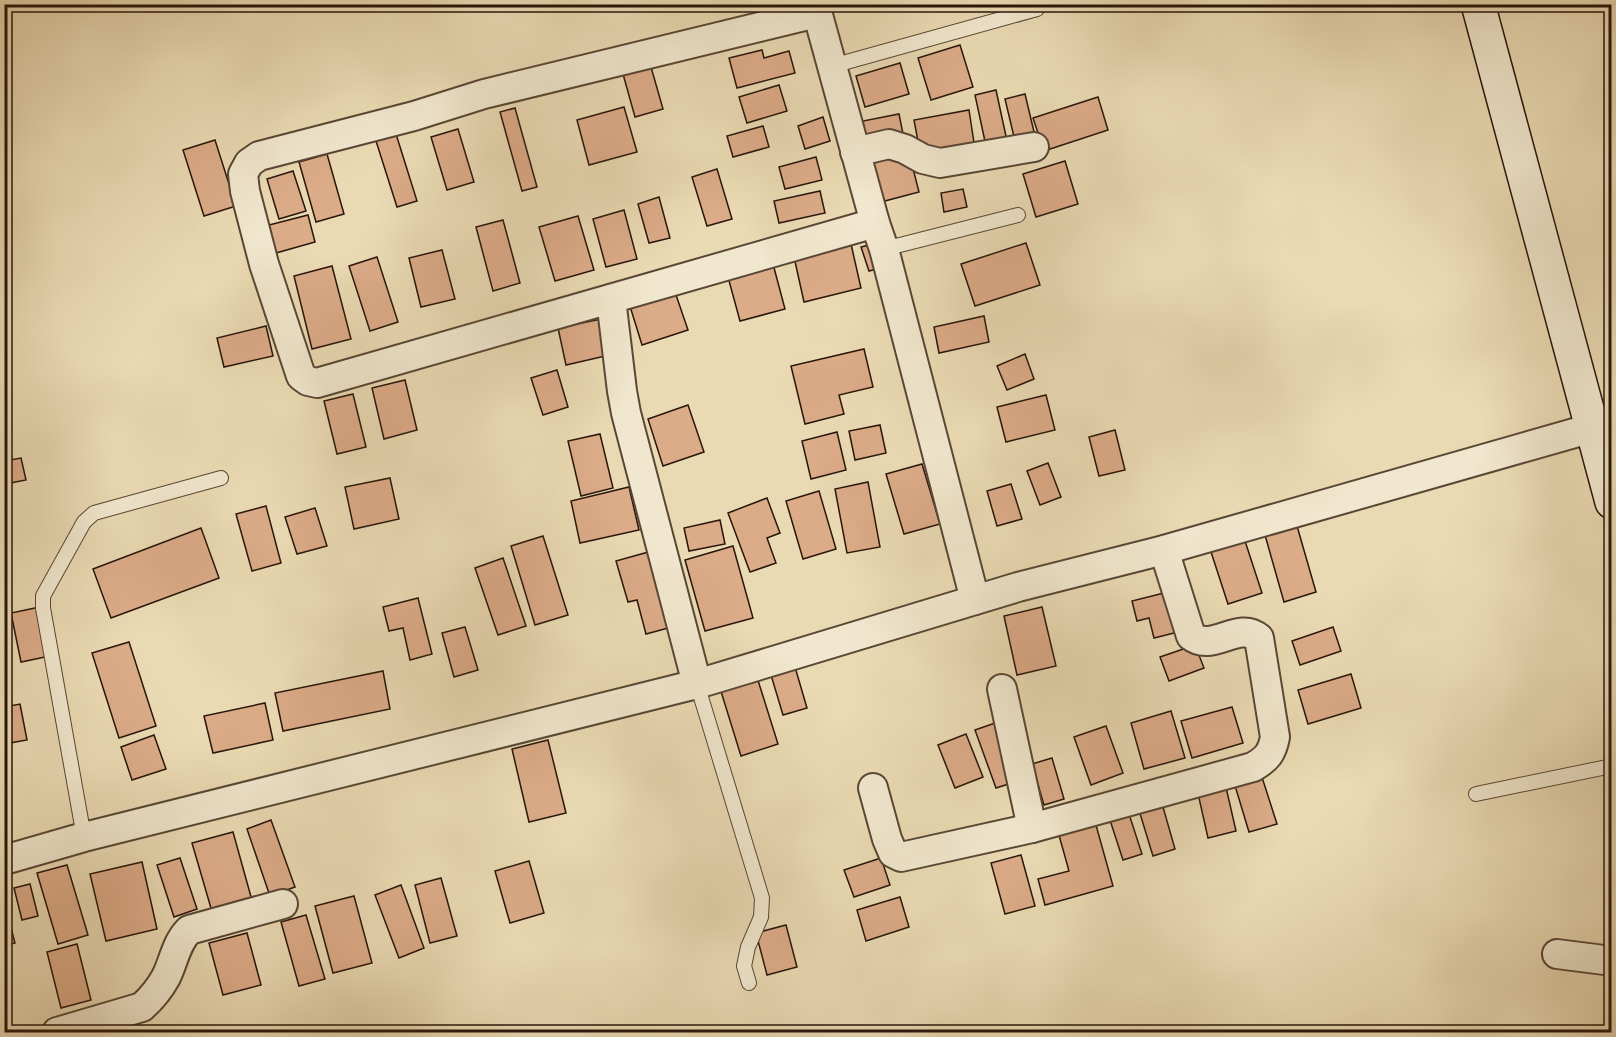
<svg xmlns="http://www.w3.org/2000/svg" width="1616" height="1037" viewBox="0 0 1616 1037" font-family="'IM FELL Double Pica',serif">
  <rect width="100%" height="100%" fill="#eadab3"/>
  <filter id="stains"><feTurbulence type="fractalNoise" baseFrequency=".00333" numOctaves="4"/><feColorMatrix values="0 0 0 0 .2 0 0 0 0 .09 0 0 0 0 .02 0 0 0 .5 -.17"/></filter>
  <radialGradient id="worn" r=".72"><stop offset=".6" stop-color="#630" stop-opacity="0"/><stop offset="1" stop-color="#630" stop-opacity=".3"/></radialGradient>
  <g fill="#dcab88" stroke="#28160b" stroke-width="1.5">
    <path d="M 960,45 L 973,87 L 931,100 L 918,58 Z"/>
    <path d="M 762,50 L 764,58 L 789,51 L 795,73 L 737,88 L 729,58 Z"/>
    <path d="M 900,63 L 909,94 L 865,107 L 856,76 Z"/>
    <path d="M 651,67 L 663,109 L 635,117 L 623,74 Z"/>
    <path d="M 779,85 L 787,111 L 747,123 L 739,97 Z"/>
    <path d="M 996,90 L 1007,141 L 986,146 L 975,95 Z"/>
    <path d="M 1025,94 L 1035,136 L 1015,141 L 1005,99 Z"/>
    <path d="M 1098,97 L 1108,130 L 1044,151 L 1033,118 Z"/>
    <path d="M 624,107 L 637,152 L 589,165 L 577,120 Z"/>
    <path d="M 515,108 L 537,187 L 522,191 L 500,112 Z"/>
    <path d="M 969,110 L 974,143 L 920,152 L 914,120 Z"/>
    <path d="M 899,114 L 903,134 L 866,140 L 863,121 Z"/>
    <path d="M 823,117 L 830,141 L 805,149 L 798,126 Z"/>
    <path d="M 763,126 L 769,147 L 733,157 L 727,136 Z"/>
    <path d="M 458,129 L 474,182 L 447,190 L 431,137 Z"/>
    <path d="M 396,134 L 417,201 L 397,207 L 376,141 Z"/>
    <path d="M 215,140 L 236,206 L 204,216 L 183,150 Z"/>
    <path d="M 909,153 L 919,192 L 881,202 L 871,163 Z"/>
    <path d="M 327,154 L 344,214 L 316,222 L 299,162 Z"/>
    <path d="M 816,157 L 822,180 L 785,189 L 779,167 Z"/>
    <path d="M 1065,161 L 1078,204 L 1036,217 L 1023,174 Z"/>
    <path d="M 717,169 L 732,219 L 707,226 L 692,177 Z"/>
    <path d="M 293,171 L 306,211 L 279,219 L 267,179 Z"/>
    <path d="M 963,189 L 967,207 L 944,212 L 941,193 Z"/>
    <path d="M 820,191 L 825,213 L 779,223 L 774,201 Z"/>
    <path d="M 659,197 L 670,238 L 649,243 L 638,204 Z"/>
    <path d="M 624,210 L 637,259 L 606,267 L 593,219 Z"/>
    <path d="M 308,215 L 315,242 L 276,253 L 269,225 Z"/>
    <path d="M 578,216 L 594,270 L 555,281 L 539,227 Z"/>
    <path d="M 503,220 L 520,283 L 493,291 L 476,227 Z"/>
    <path d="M 1026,243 L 1040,285 L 975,306 L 961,264 Z"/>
    <path d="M 851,244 L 861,288 L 804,302 L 794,257 Z"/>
    <path d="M 873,244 L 880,268 L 869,271 L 861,247 Z"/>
    <path d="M 442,250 L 455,299 L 421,307 L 409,258 Z"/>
    <path d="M 377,257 L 398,322 L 370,331 L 349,266 Z"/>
    <path d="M 773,264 L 785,309 L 740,321 L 728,277 Z"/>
    <path d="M 332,266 L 351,339 L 312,349 L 294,276 Z"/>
    <path d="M 674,289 L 688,330 L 642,345 L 629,303 Z"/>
    <path d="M 984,316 L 989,342 L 939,353 L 934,327 Z"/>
    <path d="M 606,318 L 614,354 L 566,365 L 558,328 Z"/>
    <path d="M 266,326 L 273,356 L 224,367 L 217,338 Z"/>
    <path d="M 864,349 L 873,387 L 839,395 L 844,414 L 805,424 L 791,366 Z"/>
    <path d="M 1025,354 L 1034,379 L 1007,390 L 997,366 Z"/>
    <path d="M 557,370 L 568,407 L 543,415 L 531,378 Z"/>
    <path d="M 405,380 L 417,430 L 384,439 L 372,388 Z"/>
    <path d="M 353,394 L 366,447 L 337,454 L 324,401 Z"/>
    <path d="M 1046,395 L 1055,430 L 1006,442 L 997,407 Z"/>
    <path d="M 688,405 L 704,452 L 663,466 L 648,419 Z"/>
    <path d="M 880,425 L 886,453 L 855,460 L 849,431 Z"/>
    <path d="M 1115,430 L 1125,470 L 1099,476 L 1089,437 Z"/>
    <path d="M 837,432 L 846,470 L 811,479 L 802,441 Z"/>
    <path d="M 600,434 L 613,488 L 581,496 L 568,441 Z"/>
    <path d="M 21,458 L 26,480 L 5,484 L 4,461 Z"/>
    <path d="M 1048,463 L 1061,497 L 1040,505 L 1027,471 Z"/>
    <path d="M 922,464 L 940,524 L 904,534 L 886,474 Z"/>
    <path d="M 390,478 L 399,519 L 354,529 L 345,487 Z"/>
    <path d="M 868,482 L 880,547 L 847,553 L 835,489 Z"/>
    <path d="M 1011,484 L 1022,519 L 997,526 L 987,491 Z"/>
    <path d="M 629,487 L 639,530 L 580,543 L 571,501 Z"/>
    <path d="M 819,491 L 836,549 L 803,559 L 786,501 Z"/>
    <path d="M 767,498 L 780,533 L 767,538 L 776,563 L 750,572 L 728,513 Z"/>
    <path d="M 266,506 L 281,563 L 252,571 L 236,514 Z"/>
    <path d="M 315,508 L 327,546 L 297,554 L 285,517 Z"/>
    <path d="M 1295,519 L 1316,592 L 1284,602 L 1263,528 Z"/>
    <path d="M 720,520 L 725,544 L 689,551 L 684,528 Z"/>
    <path d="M 201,528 L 219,578 L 111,618 L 93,569 Z"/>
    <path d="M 543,536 L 568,615 L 535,625 L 511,546 Z"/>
    <path d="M 1245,541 L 1262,593 L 1228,604 L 1211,552 Z"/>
    <path d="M 733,546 L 753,618 L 705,631 L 685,560 Z"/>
    <path d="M 652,551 L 672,627 L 646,634 L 637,600 L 628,602 L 616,561 Z"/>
    <path d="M 503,558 L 526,626 L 498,635 L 475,568 Z"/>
    <path d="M 1176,590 L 1186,630 L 1154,638 L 1149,618 L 1137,621 L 1132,601 Z"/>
    <path d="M 418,598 L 432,654 L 410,660 L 403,628 L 389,631 L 383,607 Z"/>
    <path d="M 40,607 L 50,656 L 21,662 L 11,613 Z"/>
    <path d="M 1042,607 L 1056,666 L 1017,675 L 1004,616 Z"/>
    <path d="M 465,627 L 478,670 L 454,677 L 442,633 Z"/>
    <path d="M 1333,627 L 1341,651 L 1300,665 L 1292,641 Z"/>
    <path d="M 129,642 L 156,726 L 119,738 L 92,653 Z"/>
    <path d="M 1195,645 L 1204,668 L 1169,681 L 1160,657 Z"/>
    <path d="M 795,667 L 807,708 L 783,715 L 771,675 Z"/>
    <path d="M 383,671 L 390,709 L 283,731 L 275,693 Z"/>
    <path d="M 756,674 L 778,744 L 741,756 L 719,685 Z"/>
    <path d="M 1351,674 L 1361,708 L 1308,724 L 1298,690 Z"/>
    <path d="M 265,703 L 273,740 L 213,753 L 204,716 Z"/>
    <path d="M 20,704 L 27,740 L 4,744 L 4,707 Z"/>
    <path d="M 1232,707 L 1243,743 L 1192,758 L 1181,721 Z"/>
    <path d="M 1171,711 L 1185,758 L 1144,769 L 1131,723 Z"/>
    <path d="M 998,722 L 1018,781 L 996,788 L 975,730 Z"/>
    <path d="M 1106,726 L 1123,773 L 1091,785 L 1074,737 Z"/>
    <path d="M 966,734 L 983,777 L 955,788 L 938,745 Z"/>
    <path d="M 154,735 L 166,769 L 132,780 L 121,747 Z"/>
    <path d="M 548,740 L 566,813 L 529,822 L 512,749 Z"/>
    <path d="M 1052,758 L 1064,799 L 1044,805 L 1032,764 Z"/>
    <path d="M 1260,771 L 1277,824 L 1249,832 L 1233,779 Z"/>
    <path d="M 1225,783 L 1236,831 L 1208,838 L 1197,789 Z"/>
    <path d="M 1161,800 L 1175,849 L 1153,856 L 1138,807 Z"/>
    <path d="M 1128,811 L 1142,854 L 1123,860 L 1109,817 Z"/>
    <path d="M 1094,818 L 1113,886 L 1045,905 L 1038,879 L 1069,871 L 1057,828 Z"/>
    <path d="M 271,820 L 295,887 L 270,896 L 247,829 Z"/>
    <path d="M 233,832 L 253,904 L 213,915 L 192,843 Z"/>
    <path d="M 1021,855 L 1035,906 L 1005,914 L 991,863 Z"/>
    <path d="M 180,858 L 197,909 L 174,917 L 157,865 Z"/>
    <path d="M 881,858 L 890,885 L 854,897 L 844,870 Z"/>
    <path d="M 529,861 L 544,913 L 510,923 L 495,871 Z"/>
    <path d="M 142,862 L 157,929 L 106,941 L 90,874 Z"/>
    <path d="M 67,865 L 88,935 L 58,944 L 37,873 Z"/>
    <path d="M 441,878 L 457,936 L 430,943 L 415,885 Z"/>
    <path d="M 30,884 L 38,916 L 22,920 L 14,888 Z"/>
    <path d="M 401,885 L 424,948 L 399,958 L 375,895 Z"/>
    <path d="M 354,896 L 372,963 L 333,973 L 315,906 Z"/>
    <path d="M 900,897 L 909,927 L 866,941 L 857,910 Z"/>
    <path d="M 4,902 L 15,943 L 4,946 Z"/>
    <path d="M 306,915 L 325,979 L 299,986 L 281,922 Z"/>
    <path d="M 786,925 L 797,967 L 767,975 L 756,933 Z"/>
    <path d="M 247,933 L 261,985 L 223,995 L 209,943 Z"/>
    <path d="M 77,944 L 91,1000 L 61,1008 L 47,952 Z"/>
  </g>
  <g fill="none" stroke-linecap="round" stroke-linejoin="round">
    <g stroke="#584735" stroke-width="16">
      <g id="service">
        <path d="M 832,66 L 1037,9"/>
        <path d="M 884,249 L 1018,215"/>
        <path d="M 697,684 L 762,898 L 761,917 L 748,947 L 744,966 L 749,983"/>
        <path d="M 1476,794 L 1612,766"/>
        <path d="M 84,837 L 43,608 L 43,596 L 84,522 L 94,513 L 221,478"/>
      </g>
    </g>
    <g stroke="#584735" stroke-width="32">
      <g id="minor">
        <path d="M 815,4 L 875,223 L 884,249 L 975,600"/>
        <path d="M 817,13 L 484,94 L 414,116 L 259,156 L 249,163 L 243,174 L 245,191 L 264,264 L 301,376 L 308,381 L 317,383 L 875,223"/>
        <path d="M 855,152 L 889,144 L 905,149 L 923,159 L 940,163 L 1034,147"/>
        <path d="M 611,299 L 622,391 L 626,413 L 697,684"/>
        <path d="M 1002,689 L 1032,828"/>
        <path d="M 873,788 L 887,839 L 893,853 L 901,857 L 1032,828 L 1253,767 C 1267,759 1272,753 1275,737 L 1259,638 C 1238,620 1213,653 1191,636 L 1164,550"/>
        <path d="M 4,860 L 84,837 L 697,684 L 1018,587 L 1164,550 L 1592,428"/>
        <path d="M 1557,954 L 1612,961"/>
        <path d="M 57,1032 L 142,1007 C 151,999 160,988 166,977 C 174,961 176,943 189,930 L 283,904"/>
      </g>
    </g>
    <g stroke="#28160b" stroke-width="36">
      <path id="secondary" d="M 1478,4 L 1612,502"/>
    </g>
    <use href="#service" stroke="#f1e7ce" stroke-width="14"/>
    <use href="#minor" stroke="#f1e7ce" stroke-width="28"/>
    <use href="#secondary" stroke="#f1e7ce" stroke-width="33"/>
  </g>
  <rect width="1616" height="1037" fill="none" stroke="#eadab3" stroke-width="24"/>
  <rect x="6" y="6" width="1604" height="1025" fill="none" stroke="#28160b" stroke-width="3"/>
  <rect x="12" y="12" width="1592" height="1013" fill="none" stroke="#28160b" stroke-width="1.5"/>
  <rect width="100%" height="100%" filter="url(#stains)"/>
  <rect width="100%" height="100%" fill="url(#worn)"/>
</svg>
